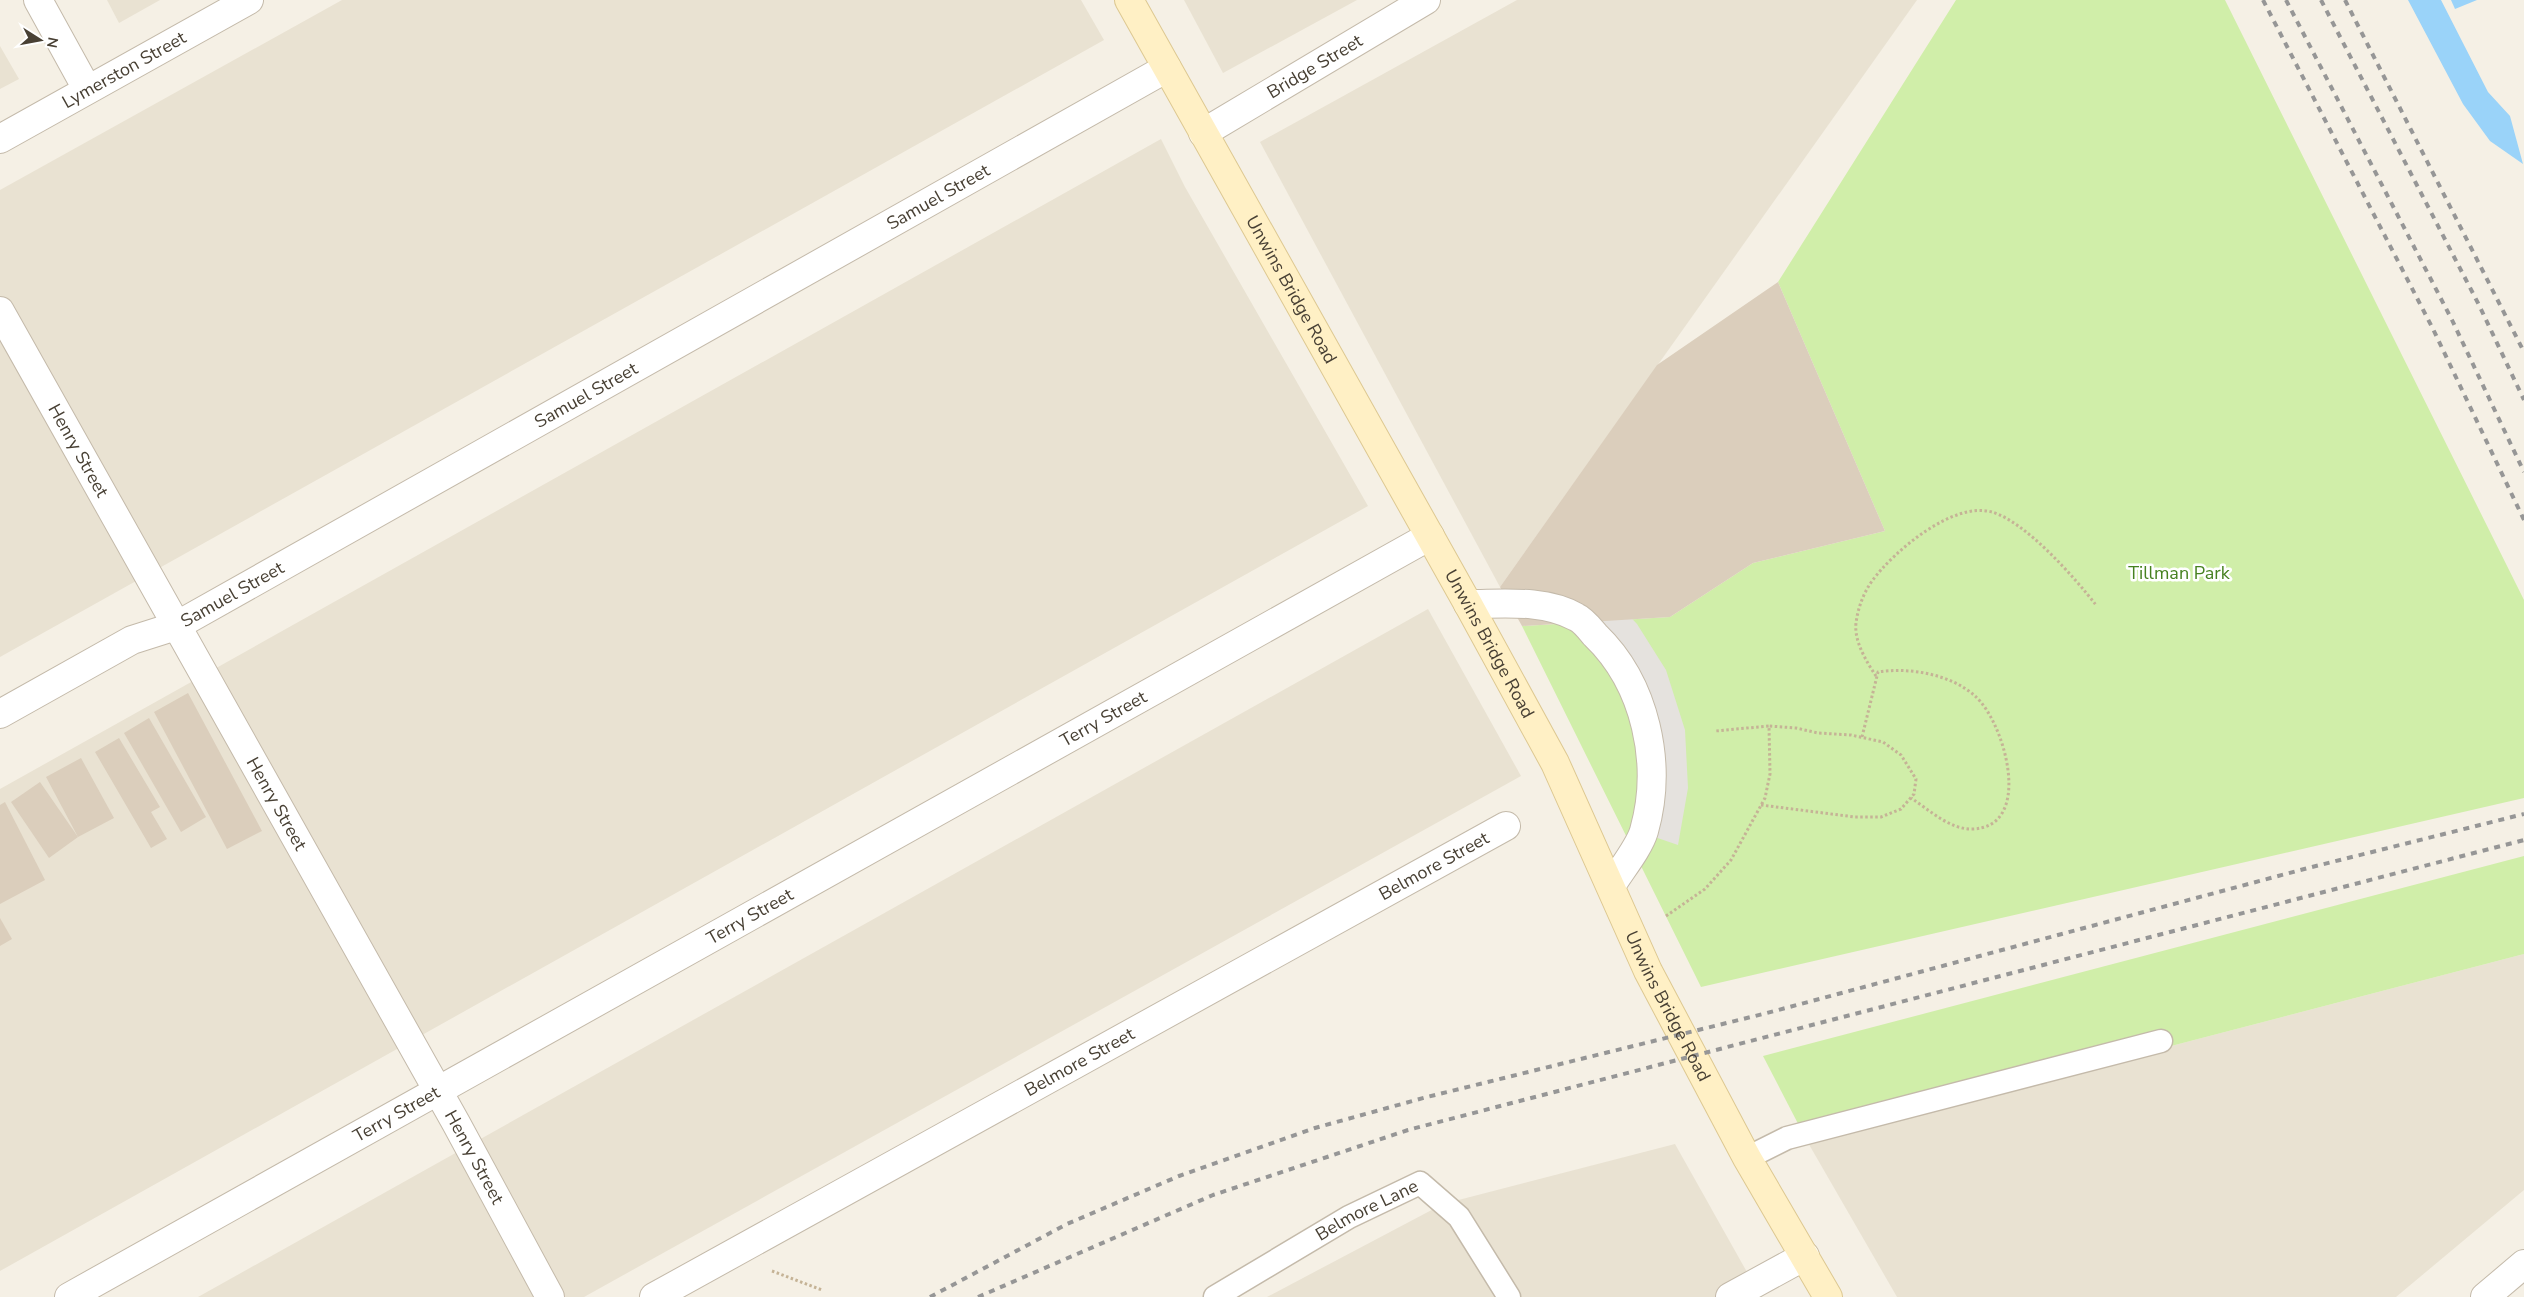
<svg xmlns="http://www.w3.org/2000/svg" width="2524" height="1297" viewBox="0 0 2524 1297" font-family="'Nunito Sans',sans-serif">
  <rect width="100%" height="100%" fill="#f5f0e5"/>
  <g fill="#e9e2d2">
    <path d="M 107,0 L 160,0 L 119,23 Z"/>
    <path d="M 342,0 L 1081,0 L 1104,40 L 0,657 L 0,190 Z"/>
    <path d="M 1184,0 L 1357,0 L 1223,73 Z"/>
    <path d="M 1517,0 L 1917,0 L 1500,587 L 1260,142 Z"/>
    <path d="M 0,46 L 19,79 L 0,89 Z"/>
    <path d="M 1161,139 L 1185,187 L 1368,506 L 0,1271 L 0,789 Z"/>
    <path d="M 1428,609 L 1521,776 L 584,1297 L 198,1297 Z"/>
    <path d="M 2524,954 L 2524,1190 L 2396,1297 L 1897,1297 L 1807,1141 Z"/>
    <path d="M 1675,1144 L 1761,1297 L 1267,1297 L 1443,1204 Z"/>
  </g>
  <g fill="#d0eea9">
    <path d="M 1956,0 L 2225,0 L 2524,600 L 2524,798 L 1701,987 L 1522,626 L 1670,617 L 1753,563 L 1885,531 L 1778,282 Z"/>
    <path d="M 2524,856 L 2524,954 L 1807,1141 L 1763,1056 Z"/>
  </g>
  <path fill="#e5e2de" d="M 1602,587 L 1637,624 L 1666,670 L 1685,730 L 1688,788 L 1678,845 L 1643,833 L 1649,735 L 1577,617 Z"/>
  <g fill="#9ad3f9">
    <path d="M 2408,0 L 2441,0 L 2488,92 L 2510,116 L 2523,164 L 2490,141 L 2463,104 Z"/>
    <path d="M 2451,0 L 2477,0 L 2455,9 Z"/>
  </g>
  <g fill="#dbcebc">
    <path d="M 1778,282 L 1885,531 L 1753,563 L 1670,617 L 1522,626 L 1500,587 L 1657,365 Z"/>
    <path d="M 188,693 L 262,831 L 227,849 L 154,712 Z"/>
    <path d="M 149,718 L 206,817 L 181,832 L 124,733 Z"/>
    <path d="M 119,738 L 160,807 L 151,812 L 167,839 L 151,848 L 95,752 Z"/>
    <path d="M 81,758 L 114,818 L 78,837 L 46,777 Z"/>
    <path d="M 40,782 L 78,837 L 49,858 L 11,802 Z"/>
    <path d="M 5,802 L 45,880 L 0,904 L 0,805 Z"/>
    <path d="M 0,918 L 12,939 L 0,946 Z"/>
  </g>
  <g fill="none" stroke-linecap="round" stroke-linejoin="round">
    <g stroke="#c4baaa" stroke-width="25">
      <g id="lane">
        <path d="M 1747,1158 L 1787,1138 L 2161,1041"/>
        <path id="s1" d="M 1215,1297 L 1349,1217 L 1420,1183 L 1459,1217 L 1509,1297"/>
      </g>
    </g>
    <g stroke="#c4baaa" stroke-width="30">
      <g id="street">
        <path d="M 38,0 L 87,89"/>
        <path id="s2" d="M 1203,133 L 1426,0"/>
        <path id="s3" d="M 0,139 L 249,0"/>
        <path id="s4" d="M 0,311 L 456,1123 L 550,1297"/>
        <path d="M 1468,604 C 1503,604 1544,599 1576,617 C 1583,620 1590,629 1595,635 C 1646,684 1663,764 1644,831 C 1639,848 1620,871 1611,886"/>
        <path id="s5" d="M 0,714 L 132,640 L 176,626 L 1167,68"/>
        <path id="s6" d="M 69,1297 L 1430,536"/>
        <path id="s7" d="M 654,1297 L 1506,826"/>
        <path d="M 1730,1297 L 1805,1256"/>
        <path d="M 2485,1297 L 2524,1264"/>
      </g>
    </g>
    <g stroke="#ddc891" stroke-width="30">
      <g id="secondary">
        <path id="s8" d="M 1129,0 L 1468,604 L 1555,763 L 1648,971 L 1747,1158 L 1828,1297"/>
      </g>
    </g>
    <g stroke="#c5b396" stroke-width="3" stroke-dasharray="2.5 2.5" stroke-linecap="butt">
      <path d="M 1876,676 C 1866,661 1854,641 1856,623 C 1858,608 1863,594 1872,581 C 1894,551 1953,501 1992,512 C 2026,522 2075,578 2096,605"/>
      <path d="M 1862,737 L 1878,672 C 1908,667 1951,674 1975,696 C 2005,722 2035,829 1971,829 C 1949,829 1928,809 1911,798"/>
      <path d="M 1761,805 L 1855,817 L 1881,817 L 1901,809 L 1914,794 L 1916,779 L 1901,755 L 1883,742 L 1851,735 L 1818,733 L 1796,728 L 1769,726"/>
      <path d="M 1666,916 L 1705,889 L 1731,860 L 1765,798 L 1770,774 L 1769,726 L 1715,731"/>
      <path d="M 772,1271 L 822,1290"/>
    </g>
    <use href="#lane" stroke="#fff" stroke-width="22"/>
    <use href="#street" stroke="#fff" stroke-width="28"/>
    <use href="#secondary" stroke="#fff0c5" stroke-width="28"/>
    <g stroke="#969696" stroke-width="4" stroke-dasharray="6 6" stroke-linecap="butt">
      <path d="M 2263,0 L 2433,329 L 2524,520"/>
      <path d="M 2286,0 L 2452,320 L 2524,472"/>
      <path d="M 2321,0 L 2479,305 L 2524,400"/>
      <path d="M 2345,0 L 2524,352"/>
      <path d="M 930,1297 L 1067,1224 L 1179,1176 L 1315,1128 L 1427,1097 L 1767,1013 L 2308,868 L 2524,814"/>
      <path d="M 978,1297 L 1213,1195 L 1408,1130 L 2524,840"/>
    </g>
  </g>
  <g text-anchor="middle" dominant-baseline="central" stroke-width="5" stroke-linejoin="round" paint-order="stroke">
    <g font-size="18" fill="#484034" stroke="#fff">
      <text stroke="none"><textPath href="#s2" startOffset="130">Bridge Street</textPath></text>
      <text stroke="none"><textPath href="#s3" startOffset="142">Lymerston Street</textPath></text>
      <text stroke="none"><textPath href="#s5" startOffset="1072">Samuel Street</textPath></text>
      <text stroke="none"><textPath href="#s8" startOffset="332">Unwins Bridge Road</textPath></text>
      <text stroke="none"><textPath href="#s5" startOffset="668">Samuel Street</textPath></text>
      <text stroke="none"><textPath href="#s4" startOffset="160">Henry Street</textPath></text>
      <text stroke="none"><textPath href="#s5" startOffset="262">Samuel Street</textPath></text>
      <text stroke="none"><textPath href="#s8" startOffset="738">Unwins Bridge Road</textPath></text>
      <text stroke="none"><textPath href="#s6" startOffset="1185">Terry Street</textPath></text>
      <text stroke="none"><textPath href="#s4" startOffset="565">Henry Street</textPath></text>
      <text stroke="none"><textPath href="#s7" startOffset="891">Belmore Street</textPath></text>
      <text stroke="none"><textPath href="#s6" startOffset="780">Terry Street</textPath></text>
      <text stroke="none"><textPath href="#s8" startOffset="1142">Unwins Bridge Road</textPath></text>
      <text stroke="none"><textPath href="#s7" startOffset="486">Belmore Street</textPath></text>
      <text stroke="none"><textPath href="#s6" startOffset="375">Terry Street</textPath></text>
      <text stroke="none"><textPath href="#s4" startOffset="970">Henry Street</textPath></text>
      <text stroke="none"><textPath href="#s1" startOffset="175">Belmore Lane</textPath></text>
    </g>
    <g font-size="18" fill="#468120" stroke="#fff">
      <text x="2179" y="573">Tillman Park</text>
    </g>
  </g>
  <g transform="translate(40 40) rotate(101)" stroke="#ffffff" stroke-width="4" paint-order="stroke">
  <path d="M0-4L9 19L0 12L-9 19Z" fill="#484034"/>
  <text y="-8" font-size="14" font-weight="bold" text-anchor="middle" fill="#484034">N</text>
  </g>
</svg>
